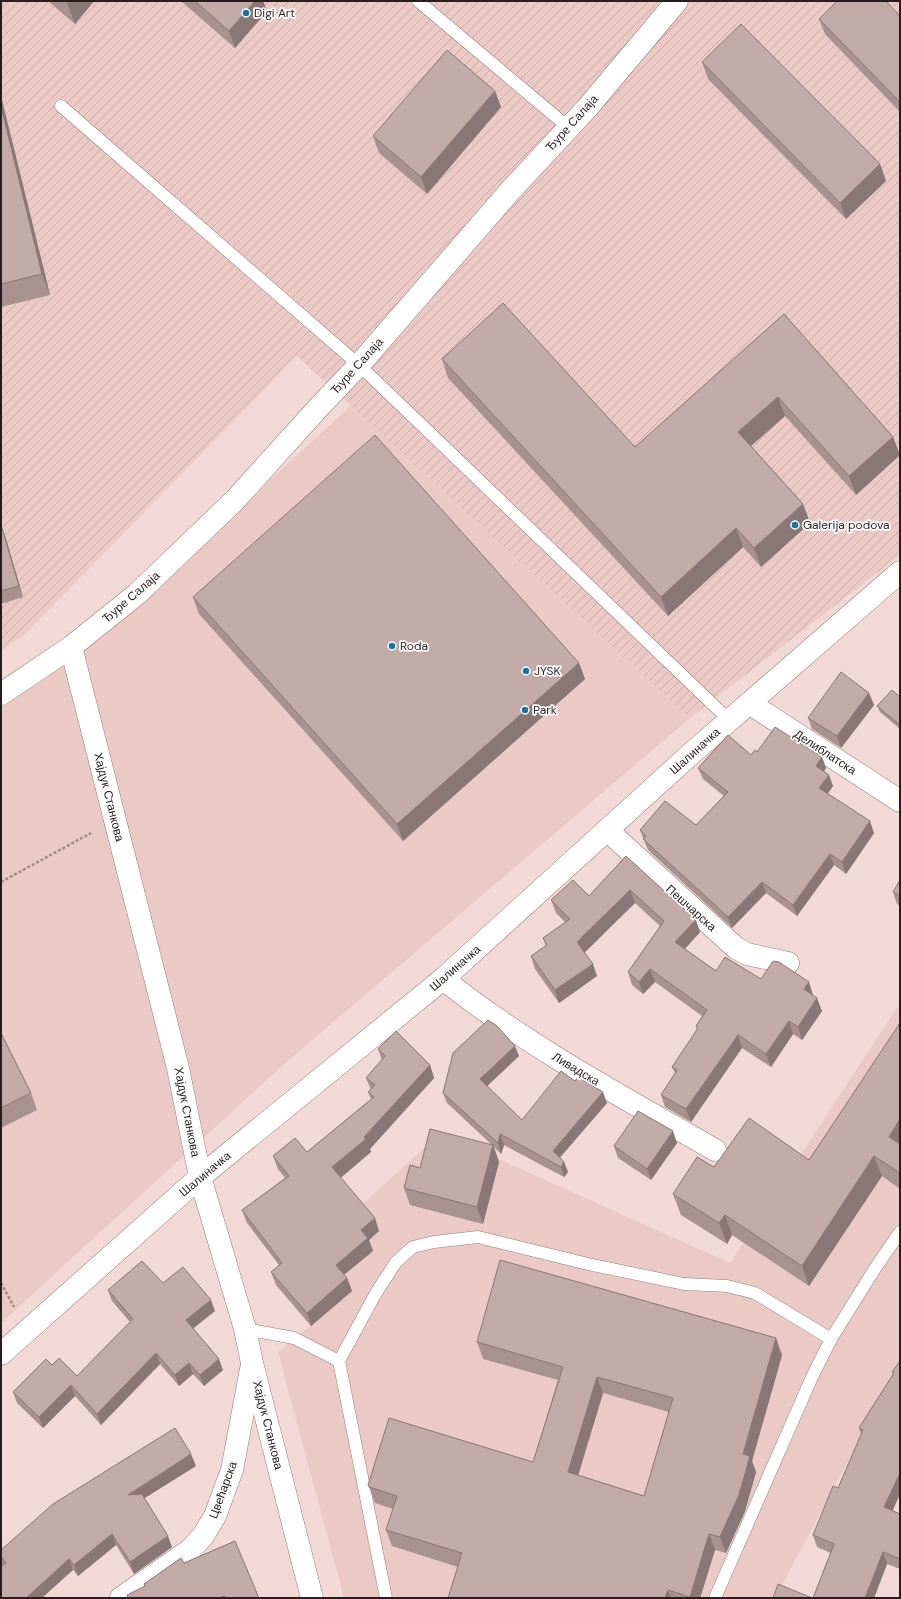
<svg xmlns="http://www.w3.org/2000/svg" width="901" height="1599" viewBox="0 0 901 1599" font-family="'DM Sans',sans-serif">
  <defs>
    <pattern id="industrial-furrows" width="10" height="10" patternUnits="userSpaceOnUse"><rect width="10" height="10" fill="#ebcac5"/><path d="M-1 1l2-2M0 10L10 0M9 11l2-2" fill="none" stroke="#c9ada9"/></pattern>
  </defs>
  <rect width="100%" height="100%" fill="#f2d9d5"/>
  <g fill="#ebcac5">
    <path d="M 352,405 L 690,718 L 283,1065 L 1,1323 L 1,702 L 127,610 Z"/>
    <path d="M 900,1003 L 900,1364 L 775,1598 L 344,1598 L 278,1352 L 311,1325 L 282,1277 L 441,1133 L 730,1263 Z"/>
  </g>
  <path fill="url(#industrial-furrows)" d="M 1,1 L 900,1 L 900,555 L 690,718 L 297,356 L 24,635 L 1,651 Z"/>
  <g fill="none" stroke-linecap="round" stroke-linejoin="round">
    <g stroke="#927b78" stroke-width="13">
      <g id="lane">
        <path d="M 418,1 L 568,127"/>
        <path d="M 61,106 L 359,365 L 729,720"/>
        <path d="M 245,1329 L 294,1338 L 339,1361 L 376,1293 L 396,1262 L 413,1247 L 434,1242 L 478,1237 L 588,1264 L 684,1284 L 727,1286 L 755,1293 L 831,1339 L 874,1270 L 900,1232"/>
        <path d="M 339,1361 L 386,1598"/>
        <path d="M 715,1598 L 812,1377 L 831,1339"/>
      </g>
    </g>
    <g stroke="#927b78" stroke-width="23">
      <g id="street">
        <path d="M 71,647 L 178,1068 L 200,1177 L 245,1329 L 252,1363 L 312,1598"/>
        <path d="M 1,694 L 71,647 L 137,594 L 235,500 L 319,407 L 359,365 L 510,191 L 588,107 L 677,1"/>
        <path d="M 749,703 L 900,801"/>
        <path d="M 607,830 L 736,948 L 747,954 L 788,963"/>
        <path d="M 443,979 C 527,1046 623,1097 715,1150"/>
        <path d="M 121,1598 L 190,1550 L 203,1536 L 215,1516 L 232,1470 L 251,1369"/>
      </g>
    </g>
    <g stroke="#927b78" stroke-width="23">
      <path id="secondary" d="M 1,1354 L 200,1177 L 443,979 L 693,752 L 900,572"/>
    </g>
    <g stroke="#9c8a87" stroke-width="2.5" stroke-dasharray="3 2" stroke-linecap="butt">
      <path d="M 1,882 L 91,833"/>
      <path d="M 1,1283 L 14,1307"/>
    </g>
    <use href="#lane" stroke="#fff" stroke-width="12"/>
    <use href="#street" stroke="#fff" stroke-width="22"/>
    <use href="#secondary" stroke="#fff" stroke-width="22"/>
  </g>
  <g fill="#a7928f" fill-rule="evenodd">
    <path d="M 48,1 L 94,1 L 75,24 Z"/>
    <path d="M 181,1 L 263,1 L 267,11 L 235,48 Z"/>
    <path d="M 900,16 L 900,112 L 825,34 L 819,19 Z"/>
    <path d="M 702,62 L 880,164 L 886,181 L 846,219 L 708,79 Z"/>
    <path d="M 495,91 L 501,107 L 427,194 L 379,153 L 373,136 Z"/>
    <path d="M 1,97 L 50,295 L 1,307 Z"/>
    <path d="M 784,314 L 893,437 L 900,455 L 856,495 L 785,416 L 751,446 L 803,504 L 810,523 L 761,567 L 743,547 L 668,616 L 448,378 L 442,359 L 635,447 Z"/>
    <path d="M 1,528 L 2,528 L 6,539 L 23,597 L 1,604 Z"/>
    <path d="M 193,597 L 579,663 L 585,679 L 403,841 L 199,614 Z"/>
    <path d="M 869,693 L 874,705 L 841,748 L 812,729 L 808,718 Z"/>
    <path d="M 900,697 L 900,729 L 880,712 L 877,706 Z"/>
    <path d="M 757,752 L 822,757 L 826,768 L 824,771 L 833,786 L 828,793 L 874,833 L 846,874 L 834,865 L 797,916 L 766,893 L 732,928 L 648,850 L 640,830 L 696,825 L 724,796 L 703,779 L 698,768 L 751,755 Z"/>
    <path d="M 626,856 L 700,932 L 685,949 L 716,971 L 761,979 L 813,995 L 813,996 L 822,1011 L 802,1040 L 793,1034 L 771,1067 L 742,1048 L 691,1122 L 665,1107 L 661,1095 L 675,1073 L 672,1067 L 697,1030 L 696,1026 L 702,1016 L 655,982 L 643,994 L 632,985 L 628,972 L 660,926 L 635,903 L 585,952 L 597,976 L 559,1003 L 535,969 L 531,956 L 546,946 L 543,938 L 565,922 L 556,913 L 551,900 L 589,896 Z"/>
    <path d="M 900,880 L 900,906 L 897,904 L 893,892 Z"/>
    <path d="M 900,1023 L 900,1189 L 882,1176 L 809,1286 L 732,1235 L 727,1244 L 681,1215 L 673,1194 L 714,1167 L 809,1160 Z"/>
    <path d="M 1,1033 L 31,1093 L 37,1110 L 1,1128 Z"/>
    <path d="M 378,1049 L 430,1065 L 434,1078 L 370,1149 L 371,1152 L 340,1177 L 379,1231 L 369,1240 L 373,1251 L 344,1275 L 347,1278 L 352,1291 L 311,1326 L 276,1285 L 271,1272 L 279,1265 L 247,1223 L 242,1210 L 285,1178 L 278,1169 L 273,1156 L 307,1152 L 371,1099 L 368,1092 L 371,1090 L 366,1078 L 382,1060 Z"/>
    <path d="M 519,1056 L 487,1086 L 522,1120 L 575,1081 L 607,1103 L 560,1157 L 564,1162 L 568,1172 L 564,1177 L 504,1145 L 501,1154 L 494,1147 L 499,1162 L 483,1224 L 410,1205 L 404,1188 L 420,1168 L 492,1145 L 447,1103 L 443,1093 Z"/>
    <path d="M 677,1143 L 651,1180 L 618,1158 L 614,1146 Z"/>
    <path d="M 163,1283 L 215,1311 L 193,1328 L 223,1370 L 204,1386 L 193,1374 L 179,1386 L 160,1364 L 101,1425 L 75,1396 L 43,1428 L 17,1403 L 13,1392 L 52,1365 L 77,1376 L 130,1322 L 112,1301 L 108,1290 Z"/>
    <path d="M 477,1342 L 782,1355 L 752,1461 L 756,1472 L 745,1511 L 726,1553 L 715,1550 L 700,1598 L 448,1598 L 458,1567 L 392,1546 L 386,1530 L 393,1509 L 375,1503 L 369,1487 L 533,1462 L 558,1380 L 483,1359 ZM 603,1393 L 669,1412 L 644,1496 L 578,1475 Z"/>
    <path d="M 900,1361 L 893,1511 L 900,1514 L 900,1569 L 887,1564 L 874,1598 L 813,1598 L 831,1553 L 817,1547 L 813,1535 L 838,1488 L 861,1434 L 859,1428 L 893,1374 L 892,1372 Z"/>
    <path d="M 196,1466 L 144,1498 L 172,1547 L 134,1574 L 116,1545 L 78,1576 L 73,1570 L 2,1565 L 1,1565 L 1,1550 Z"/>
    <path d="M 184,1563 L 259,1598 L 128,1598 L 145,1587 L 144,1584 Z"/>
  </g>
  <g fill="#887774">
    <path d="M 69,1 L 94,1 L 75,24 L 67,2 Z"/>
    <path d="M 255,1 L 263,1 L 267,11 L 235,48 L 229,31 Z"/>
    <path d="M 495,91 L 501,107 L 427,194 L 421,177 Z"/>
    <path d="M 1,97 L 2,100 L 50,295 L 42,274 L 1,106 Z"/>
    <path d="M 880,164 L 886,181 L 846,219 L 840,203 Z"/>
    <path d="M 778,397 L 785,416 L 745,451 L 738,432 Z"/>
    <path d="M 893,437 L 900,455 L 856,495 L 849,476 Z"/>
    <path d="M 803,504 L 810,523 L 761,567 L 754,548 Z"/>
    <path d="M 2,528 L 6,539 L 23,597 L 19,586 Z"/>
    <path d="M 736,528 L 743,547 L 668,616 L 661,597 Z"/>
    <path d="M 579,663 L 585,679 L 403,841 L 397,824 Z"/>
    <path d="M 869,693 L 874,705 L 841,748 L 837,736 Z"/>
    <path d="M 822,757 L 826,768 L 820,777 L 816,766 Z"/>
    <path d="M 829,775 L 833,786 L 824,799 L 819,788 Z"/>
    <path d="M 870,821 L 874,833 L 846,874 L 842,862 Z"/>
    <path d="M 830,854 L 834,865 L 797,916 L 793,905 Z"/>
    <path d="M 762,882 L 766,893 L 732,928 L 728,917 Z"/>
    <path d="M 630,890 L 635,903 L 582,955 L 577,942 Z"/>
    <path d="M 696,920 L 700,932 L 679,955 L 675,942 Z"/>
    <path d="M 593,964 L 597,976 L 559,1003 L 555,990 Z"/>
    <path d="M 650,969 L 655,982 L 643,994 L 639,982 Z"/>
    <path d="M 809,982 L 813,995 L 808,1002 L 804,989 Z"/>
    <path d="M 817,998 L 822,1011 L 802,1040 L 798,1027 Z"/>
    <path d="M 789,1021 L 793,1034 L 771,1067 L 766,1054 Z"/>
    <path d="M 738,1035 L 742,1048 L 691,1122 L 686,1109 Z"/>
    <path d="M 515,1046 L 519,1056 L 484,1089 L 480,1079 Z"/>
    <path d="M 430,1065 L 434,1078 L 370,1149 L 371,1152 L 337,1181 L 332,1167 L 364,1137 Z"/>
    <path d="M 603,1092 L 607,1103 L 557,1161 L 553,1151 Z"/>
    <path d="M 900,1119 L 900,1151 L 889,1137 Z"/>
    <path d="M 673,1131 L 677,1143 L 651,1180 L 647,1169 Z"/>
    <path d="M 500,1134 L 504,1145 L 501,1154 L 498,1143 Z"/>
    <path d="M 493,1145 L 499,1162 L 483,1224 L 477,1207 Z"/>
    <path d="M 874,1156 L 882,1176 L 809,1286 L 802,1266 Z"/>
    <path d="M 564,1162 L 568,1172 L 564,1177 L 561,1167 Z"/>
    <path d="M 725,1215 L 732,1235 L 727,1244 L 719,1223 Z"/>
    <path d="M 375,1218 L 379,1231 L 369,1240 L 373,1251 L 340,1278 L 336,1265 L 361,1230 Z"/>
    <path d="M 347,1278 L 352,1291 L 311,1326 L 307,1313 Z"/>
    <path d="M 211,1300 L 215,1311 L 190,1331 L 186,1320 Z"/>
    <path d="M 776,1338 L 782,1355 L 752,1461 L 756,1472 L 745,1511 L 726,1553 L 720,1537 Z"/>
    <path d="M 156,1353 L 160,1364 L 101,1425 L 97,1414 Z"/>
    <path d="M 219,1359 L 223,1370 L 204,1386 L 200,1375 Z"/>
    <path d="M 189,1363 L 193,1374 L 179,1386 L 175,1375 Z"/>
    <path d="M 597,1377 L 603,1393 L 574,1489 L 568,1472 Z"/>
    <path d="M 71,1385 L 75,1396 L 43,1428 L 39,1417 Z"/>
    <path d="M 191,1454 L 196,1466 L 132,1506 L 128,1495 Z"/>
    <path d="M 900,1473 L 900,1494 L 889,1519 L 884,1507 Z"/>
    <path d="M 112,1534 L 116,1545 L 78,1576 L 74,1565 Z"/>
    <path d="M 709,1534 L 715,1550 L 700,1598 L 690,1598 L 690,1597 Z"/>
    <path d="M 168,1536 L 172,1547 L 134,1574 L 130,1562 Z"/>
    <path d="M 883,1552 L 887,1564 L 874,1598 L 865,1598 Z"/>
    <path d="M 69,1559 L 73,1570 L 42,1598 L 26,1598 Z"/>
    <path d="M 668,1590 L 671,1598 L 665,1598 Z"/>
  </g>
  <g fill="#c2aaa6" stroke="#887774" fill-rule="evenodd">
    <path d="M 195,1 L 255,1 L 229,31 Z"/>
    <path d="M 837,1 L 886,1 L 900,16 L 900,102 L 819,19 Z"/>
    <path d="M 741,24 L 880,164 L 840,203 L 702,62 Z"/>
    <path d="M 447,50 L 495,91 L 421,177 L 373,136 Z"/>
    <path d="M 1,106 L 42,274 L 1,284 Z"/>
    <path d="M 503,303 L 635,447 L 784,314 L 893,437 L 849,476 L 778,397 L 738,432 L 803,504 L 754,548 L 736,528 L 661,597 L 442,359 Z"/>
    <path d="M 375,435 L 579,663 L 397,824 L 193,597 Z"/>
    <path d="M 1,528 L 2,528 L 19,586 L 1,591 Z"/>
    <path d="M 841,672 L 869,693 L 837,736 L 808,718 Z"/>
    <path d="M 892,690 L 900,697 L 900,725 L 877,706 Z"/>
    <path d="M 775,727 L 822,757 L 816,766 L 829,775 L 819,788 L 870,821 L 842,862 L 830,854 L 793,905 L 762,882 L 728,917 L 643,839 L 646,836 L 640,830 L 665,801 L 696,825 L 728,792 L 698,768 L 728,735 L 751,755 L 755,750 L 757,752 Z"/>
    <path d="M 626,856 L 696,920 L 675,942 L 716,971 L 725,957 L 761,979 L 773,961 L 779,962 L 809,982 L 804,989 L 817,998 L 798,1027 L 789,1021 L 766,1054 L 738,1035 L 686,1109 L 661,1095 L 677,1070 L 672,1067 L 698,1028 L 696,1026 L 707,1010 L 650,969 L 639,982 L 628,972 L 664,921 L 630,890 L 577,942 L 593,964 L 555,990 L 531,956 L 547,945 L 543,938 L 570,919 L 551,900 L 573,880 L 589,896 Z"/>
    <path d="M 900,880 L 900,896 L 893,892 Z"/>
    <path d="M 488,1020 L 497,1026 L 515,1046 L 480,1079 L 522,1120 L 561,1071 L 575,1081 L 578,1077 L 603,1092 L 553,1151 L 564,1162 L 561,1167 L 500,1134 L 498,1143 L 443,1093 L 453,1053 Z"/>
    <path d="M 900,1023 L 900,1119 L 889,1137 L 900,1144 L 900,1173 L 874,1156 L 802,1266 L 725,1215 L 719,1223 L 673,1194 L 697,1157 L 714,1167 L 749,1118 L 809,1160 Z"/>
    <path d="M 396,1031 L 430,1065 L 364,1137 L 366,1139 L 332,1167 L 375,1218 L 361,1230 L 368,1238 L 336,1265 L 347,1278 L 307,1313 L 271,1272 L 282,1263 L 242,1210 L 289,1176 L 273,1156 L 295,1138 L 307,1152 L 374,1097 L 368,1092 L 375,1085 L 366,1078 L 385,1056 L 378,1049 Z"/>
    <path d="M 1,1033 L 31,1093 L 1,1108 Z"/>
    <path d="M 638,1111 L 673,1131 L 647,1169 L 614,1146 Z"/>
    <path d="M 430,1129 L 493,1145 L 477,1207 L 404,1188 L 410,1165 L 420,1168 Z"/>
    <path d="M 500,1260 L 776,1338 L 743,1454 L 750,1456 L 739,1495 L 720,1537 L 709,1534 L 690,1597 L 668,1590 L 665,1598 L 448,1598 L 462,1553 L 386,1530 L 397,1496 L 369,1487 L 368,1485 L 389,1418 L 533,1462 L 563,1367 L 477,1342 ZM 597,1377 L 673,1398 L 644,1496 L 568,1472 Z"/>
    <path d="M 142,1261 L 163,1283 L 183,1267 L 211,1300 L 186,1320 L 219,1359 L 200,1375 L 189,1363 L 175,1375 L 156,1353 L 97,1414 L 71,1385 L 39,1417 L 13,1392 L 46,1359 L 52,1365 L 59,1358 L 77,1376 L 133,1319 L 108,1290 Z"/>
    <path d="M 900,1361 L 900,1473 L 884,1507 L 900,1514 L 900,1559 L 883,1552 L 865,1598 L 813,1598 L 834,1544 L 813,1535 L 833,1486 L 838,1488 L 863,1430 L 859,1428 L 894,1373 L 892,1372 Z"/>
    <path d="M 175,1428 L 191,1454 L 128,1495 L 142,1494 L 168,1536 L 130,1562 L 112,1534 L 74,1565 L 69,1559 L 26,1598 L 1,1598 L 1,1567 L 6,1563 L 1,1557 L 1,1550 L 53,1504 Z"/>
    <path d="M 235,1541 L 259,1598 L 226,1598 L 225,1596 L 219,1598 L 128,1598 L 127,1595 L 145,1586 L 144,1584 L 181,1558 L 184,1563 Z"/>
    <path d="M 778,1584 L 812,1598 L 773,1598 Z"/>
  </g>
  <g fill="#1b75a4" stroke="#fff" stroke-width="1.5">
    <circle cx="246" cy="13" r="4"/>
    <circle cx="795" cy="525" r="4"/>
    <circle cx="392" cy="646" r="4"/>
    <circle cx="526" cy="671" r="4"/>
    <circle cx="525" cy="710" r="4"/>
  </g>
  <g text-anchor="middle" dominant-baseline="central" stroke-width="3.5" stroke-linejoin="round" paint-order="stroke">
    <g font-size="12" fill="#261d1c" stroke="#fff" text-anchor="start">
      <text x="254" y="13">Digi Art</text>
      <text x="803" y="525">Galerija podova</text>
      <text x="400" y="646">Roda</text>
      <text x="534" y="671">JYSK</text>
      <text x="533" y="710">Park</text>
    </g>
    <g font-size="12" fill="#261d1c" stroke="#fff">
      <text transform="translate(572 123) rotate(-48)">Ђуре Салаја</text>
      <text transform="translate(357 366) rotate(-48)">Ђуре Салаја</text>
      <text transform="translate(131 597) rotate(-41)">Ђуре Салаја</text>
      <text transform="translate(695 751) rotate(-42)">Шалиначка</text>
      <text transform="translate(825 752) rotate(33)">Делиблатска</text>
      <text transform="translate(109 797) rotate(76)">Хајдук Станкова</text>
      <text transform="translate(691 908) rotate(42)">Пешчарска</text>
      <text transform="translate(455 968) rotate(-41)">Шалиначка</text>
      <text transform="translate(576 1069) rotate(31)">Ливадска</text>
      <text transform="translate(187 1112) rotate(79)">Хајдук Станкова</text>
      <text transform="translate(205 1174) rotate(-40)">Шалиначка</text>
      <text transform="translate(268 1425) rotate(76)">Хајдук Станкова</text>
      <text transform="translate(223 1490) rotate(-70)">Цвећарска</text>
    </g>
  </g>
  <rect width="901" height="1599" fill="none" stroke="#261d1c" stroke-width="4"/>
</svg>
